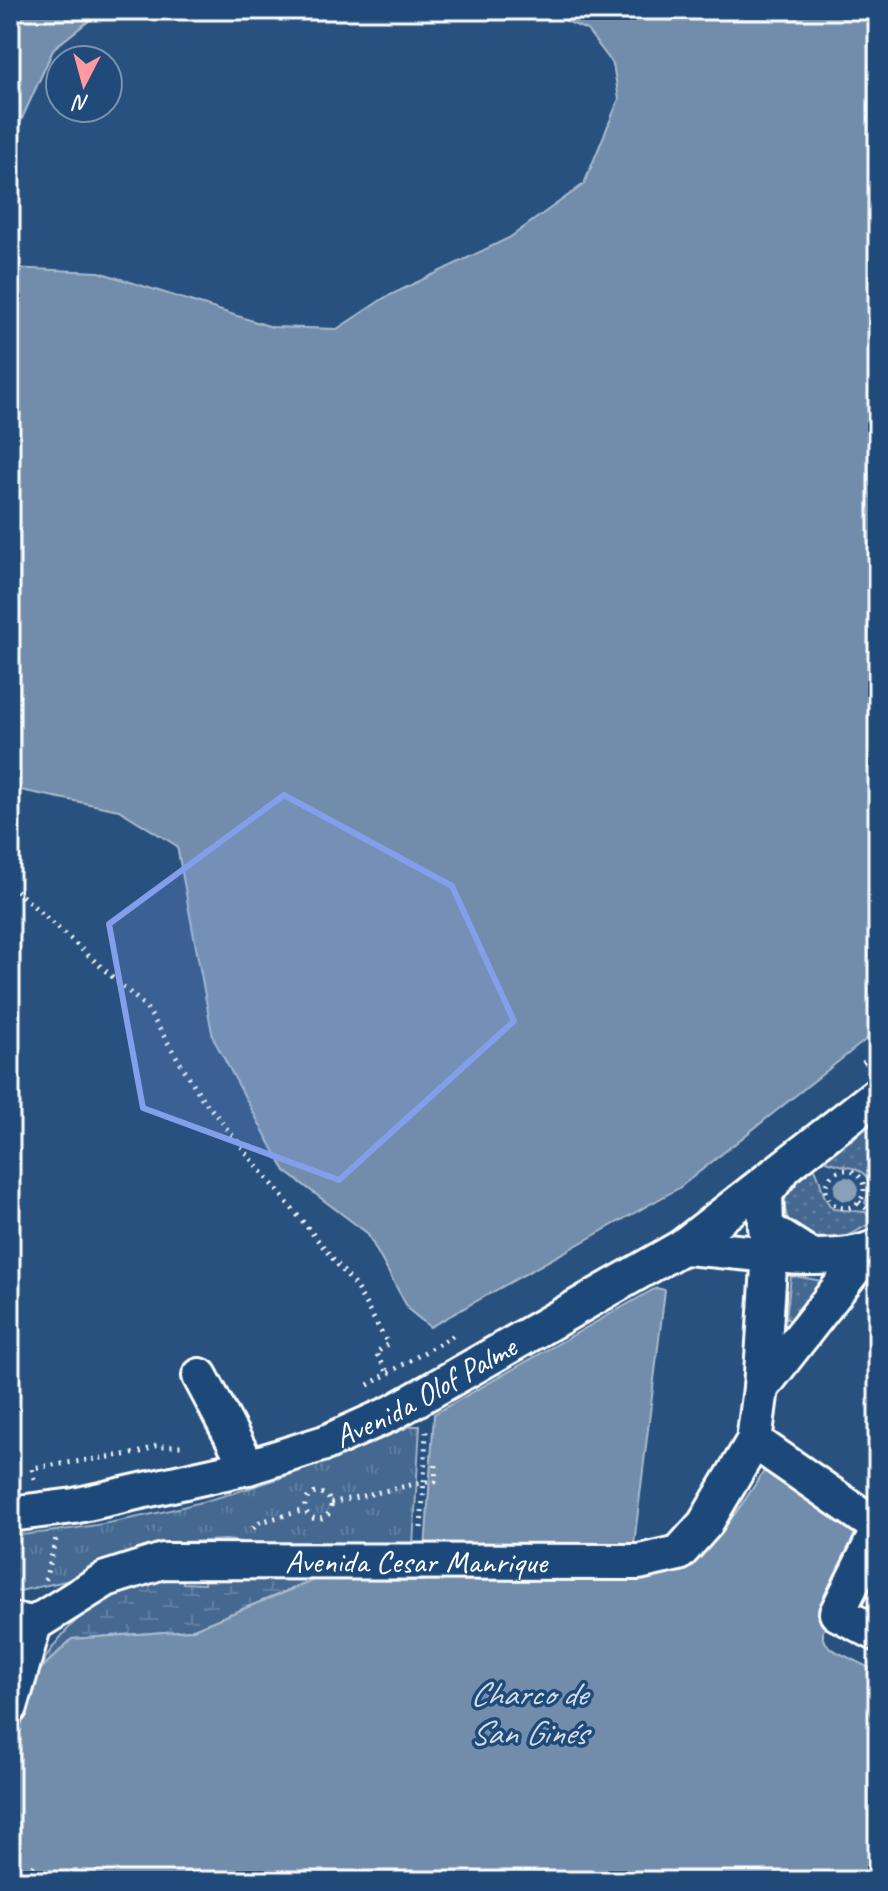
<svg xmlns="http://www.w3.org/2000/svg" width="888" height="1891" viewBox="0 0 888 1891" font-family="Caveat,sans-serif">
  <defs>
    <pattern id="grass-dots" width="8" height="8" patternUnits="userSpaceOnUse" patternTransform="scale(2)"><rect width="8" height="8" fill="#446890"/><path d="M2 2h.1M6 6h.1" fill="none" stroke="#607fa1" stroke-width="1.8" stroke-linecap="round"/></pattern>
    <pattern id="wetland-marsh" width="20" height="14" patternUnits="userSpaceOnUse" patternTransform="scale(2)"><rect width="20" height="14" fill="#446890"/><path d="M1 5h8M5 5V1M11 12h8M15 12V8" fill="none" stroke="#607fa1"/></pattern>
    <pattern id="park-tufts" width="24" height="20" patternUnits="userSpaceOnUse" patternTransform="scale(2)"><rect width="24" height="20" fill="#446890"/><path d="M3 7l-1-3M5 7V3M7 7l1-3M15 17l-1-3M17 17v-4M19 17l1-3" fill="none" stroke="#607fa1"/></pattern>
  </defs>
  <rect width="100%" height="100%" fill="#28517f"/>
  <filter id="ink" filterUnits="userSpaceOnUse"><feTurbulence type="fractalNoise" baseFrequency=".0125" numOctaves="2"/><feDisplacementMap in="SourceGraphic" scale="16" xChannelSelector="R" yChannelSelector="G"/><feConvolveMatrix kernelMatrix="1 2 1 2 8 2 1 2 1" color-interpolation-filters="sRGB"/></filter>
  <g filter="url(#ink)">
    <g fill="url(#grass-dots)" stroke="#a2b4c8" stroke-width="2">
      <path d="M 878,1120 L 878,1213 L 865,1203 C 880,1164 847,1170 824,1160 Z"/>
      <path d="M 814,1167 C 823,1182 820,1196 833,1209 L 865,1212 L 874,1221 C 860,1229 839,1244 822,1243 C 795,1242 775,1210 790,1187 C 795,1179 806,1173 814,1167 Z"/>
      <path d="M 794,1276 L 822,1281 L 823,1284 L 793,1323 L 786,1318 L 791,1277 Z"/>
    </g>
    <path fill="url(#wetland-marsh)" stroke="#a2b4c8" stroke-width="2" d="M 205,1574 L 317,1579 L 191,1630 L 72,1639 L 36,1674 C 70,1612 113,1584 182,1575 L 183,1583 L 204,1584 Z"/>
    <path fill="url(#park-tufts)" stroke="#a2b4c8" stroke-width="2" d="M 411,1426 L 420,1426 L 413,1545 L 269,1545 L 226,1540 L 163,1543 L 119,1555 L 75,1579 L 10,1593 L 10,1536 C 150,1524 284,1484 411,1426 Z"/>
    <g fill="#718dab" stroke="#aabbcd" stroke-width="2">
      <path d="M 10,10 L 103,10 L 54,48 L 20,123 L 10,131 Z"/>
      <path d="M 541,10 L 878,10 L 878,1030 L 679,1188 L 430,1327 L 409,1310 L 367,1233 L 285,1171 L 213,1038 L 177,846 L 119,810 L 10,788 L 10,268 L 99,272 L 272,327 L 337,329 L 384,298 L 509,238 L 584,184 L 619,99 L 613,64 L 587,30 Z"/>
      <path d="M 656,1288 L 665,1290 L 630,1577 C 702,1578 734,1515 770,1462 L 871,1537 L 823,1631 L 823,1639 L 831,1649 L 878,1672 L 878,1881 L 10,1881 L 10,1720 L 22,1724 L 36,1674 L 72,1639 L 191,1630 L 317,1579 L 423,1581 L 434,1414 Z"/>
    </g>
    <g fill="none" stroke-linecap="round" stroke-linejoin="round">
      <g stroke="#fff" stroke-width="40">
        <g id="minor">
          <path d="M 782,1171 L 765,1193 L 766,1228 L 804,1252"/>
          <path d="M 682,1247 C 730,1249 839,1269 878,1246"/>
          <path d="M 770,1252 L 761,1388 L 868,1251"/>
          <path d="M 200,1376 L 248,1467"/>
          <path d="M 754,1441 L 878,1527"/>
          <path id="s1" d="M 10,1514 L 74,1506 L 248,1467 L 325,1443 L 392,1413 L 682,1247 L 878,1094"/>
          <path d="M 878,1531 L 837,1613 L 878,1634"/>
          <path id="s2" d="M 10,1620 L 34,1624 L 106,1579 L 163,1561 L 639,1562 L 679,1553 L 705,1524 L 754,1441 L 761,1388"/>
          <path d="M 10,1707 L 34,1624"/>
        </g>
      </g>
      <g stroke="#fff" stroke-width="5" stroke-dasharray="2 6" stroke-linecap="butt">
        <path d="M 10,885 L 146,1007 L 202,1098 L 356,1287 L 388,1344 L 376,1353 L 388,1373"/>
        <path d="M 863,1063 L 878,1052"/>
        <circle cx="845" cy="1189" r="19"/>
        <path d="M 859,1202 L 874,1215"/>
        <path d="M 368,1385 L 456,1334"/>
        <path d="M 34,1479 L 32,1468 L 138,1453 L 156,1446 L 181,1446"/>
        <circle cx="318" cy="1506" r="13"/>
        <path d="M 331,1503 L 424,1482 L 426,1430"/>
        <path d="M 253,1528 L 260,1522 L 305,1510"/>
        <path d="M 421,1528 L 424,1482 L 435,1482 L 436,1463"/>
        <path d="M 45,1580 L 56,1539"/>
        <path d="M 26,1881 L 34,1863"/>
      </g>
      <use href="#minor" stroke="#1f4a7a" stroke-width="34"/>
    </g>
    <circle fill="#8aa0b9" cx="846" cy="1189" r="12"/>
  </g>
  <path fill="#839eea" fill-opacity="0.2" stroke="#839eea" stroke-width="6" stroke-linejoin="round" d="M 284,795 L 452,886 L 514,1021 L 339,1180 L 143,1108 L 109,924 Z"/>
  <g text-anchor="middle" dominant-baseline="central" stroke-width="7" stroke-linejoin="round" paint-order="stroke">
    <g font-size="32" fill="#fff" stroke="#1f4a7a">
      <text stroke="none"><textPath href="#s1" startOffset="436">Avenida Olof Palme</textPath></text>
      <text stroke="none"><textPath href="#s2" startOffset="422">Avenida Cesar Manrique</textPath></text>
    </g>
    <g font-size="34" font-style="italic" fill="#d4dde6" stroke="#1f4a7a">
      <text x="528" y="1693">Charco de<tspan x="528" dy="39">San Ginés</tspan></text>
    </g>
  </g>
  <rect width="888" height="1891" fill="none" stroke="#1f4a7a" stroke-width="40"/>
  <rect x="20" y="20" width="848" height="1851" fill="none" stroke="#fff" stroke-width="3" filter="url(#ink)"/>
  <g transform="translate(84 84) rotate(186)"><circle r="38" fill="#1f4a7a" stroke="#7992af" stroke-width="2"/>
  <path d="M0-6L14 30L0 20L-14 30Z" fill="#ff9aa2"/>
  <text y="-12" font-size="22" font-weight="bold" text-anchor="middle" fill="#ffffff">N</text>
  </g>
</svg>
